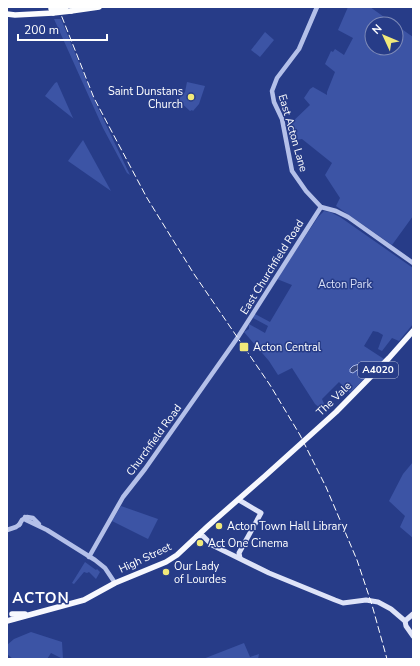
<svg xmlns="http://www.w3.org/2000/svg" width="420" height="666" viewBox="0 0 420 666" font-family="'Nunito Sans',sans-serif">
  <rect width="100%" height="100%" fill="#273c88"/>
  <g fill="#3c54a5">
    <path d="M 348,7 L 370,7 L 394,24 L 372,24 L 372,48 L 396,48 L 396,25 L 413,37 L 413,216 L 392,245 L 336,206 L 340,198 L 325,175 L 332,163 L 302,139 L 290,141 L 287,127 L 310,105 L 304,98 L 310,89 L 313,87 L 327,95 L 327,92 L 335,72 L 325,64 L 331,51 L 333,52 L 335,49 L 344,55 L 353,38 L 338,30 Z"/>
    <path d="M 54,19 L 61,19 L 96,104 L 130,175 L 127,173 L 103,128 Z"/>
    <path d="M 265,32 L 274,40 L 260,57 L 251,50 Z"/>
    <path d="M 57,82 L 73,118 L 74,119 L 45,96 L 55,83 Z"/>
    <path d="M 187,82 L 205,86 L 199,104 L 193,111 L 192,110 L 190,111 L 178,100 L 185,92 Z"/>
    <path d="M 83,140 L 111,191 L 68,161 Z"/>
    <path d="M 324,211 L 330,212 L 340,217 L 413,268 L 413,324 L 399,341 L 392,338 L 382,351 L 378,349 L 383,335 L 378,332 L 373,331 L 364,346 L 384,359 L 350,393 L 339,382 L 322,399 L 325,406 L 321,409 L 315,404 L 292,368 L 278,375 L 269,361 L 244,332 L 249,329 L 249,324 L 265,333 L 268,326 L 253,318 L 255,314 L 270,322 L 292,285 L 277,279 L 318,217 Z"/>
    <path d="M 413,462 L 413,538 L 400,527 L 405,516 L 389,501 L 403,474 Z"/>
    <path d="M 121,506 L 158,519 L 148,539 L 112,521 Z"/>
    <path d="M 85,562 L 96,570 L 97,569 L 100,572 L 96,579 L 89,572 L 87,573 L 84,572 L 74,584 L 72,583 Z"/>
    <path d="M 31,632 L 62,642 L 63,659 L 51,653 L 47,659 L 13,659 L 7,654 L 7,645 L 14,639 Z"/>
    <path d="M 244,643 L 250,657 L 259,654 L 258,659 L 203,659 Z"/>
  </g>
  <path fill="#3a4981" stroke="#a9b8e9" d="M 362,363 L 364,366 L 362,368 L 360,368 L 353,373 L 350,372 L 350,369 L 353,366 Z"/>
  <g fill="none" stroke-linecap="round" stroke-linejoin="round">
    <g stroke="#b4c0e9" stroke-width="4.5">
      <path d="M 317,7 L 299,49 L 277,78 L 272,91 L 274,102 L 282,119 L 292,171 L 306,191 L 321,207 L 336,211 L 348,217 L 413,263"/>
      <path d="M 25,517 L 26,520 L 47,530 L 95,560 L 105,568 L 115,583"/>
      <path d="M 19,525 L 22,520 L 27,517 L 33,518 L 39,524"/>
      <path d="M 7,530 L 16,527 L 20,524"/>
      <path d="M 89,557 L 123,497 L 145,469 L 238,337 L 321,207"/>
    </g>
    <g stroke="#dee3f8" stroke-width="5">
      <path d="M 239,500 L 261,513 L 239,553 L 240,558"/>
      <path d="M 197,536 L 203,536 L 212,545 L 269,573 L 335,600 L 343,603 L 366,600 L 378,602 L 391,609 L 405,621 L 406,626 L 413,636"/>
      <path d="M 405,621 L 413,614"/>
    </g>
    <g stroke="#f7f8fe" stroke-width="5.5">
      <path d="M 12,614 L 25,614"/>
      <path d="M 7,621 L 84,600 L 115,583 L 166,562 L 177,555 L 208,526 L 265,476 L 336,412 L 389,358 L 413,331"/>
    </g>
    <g stroke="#fbfcfe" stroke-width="5.5">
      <path d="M 71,11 L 99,7"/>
      <path d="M 7,14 L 15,15 L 53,13"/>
    </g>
    <path stroke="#fff" stroke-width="1" stroke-dasharray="7 3" stroke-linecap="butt" d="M 58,7 L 94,98 L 147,198 L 194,274 L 270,385 L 300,435 L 326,487 L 357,560 L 372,605 L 387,659"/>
    <g stroke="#fbfcfe" stroke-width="5.5">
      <path d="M 51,9 L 66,7"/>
      <path d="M 53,13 L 71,11"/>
    </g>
  </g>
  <g fill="#f1e97a" stroke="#273c88" stroke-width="1.5">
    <circle cx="191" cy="97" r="4"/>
    <rect x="239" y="342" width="10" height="10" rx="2"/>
    <circle cx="219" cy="526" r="4"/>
    <circle cx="200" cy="543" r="4"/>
    <circle cx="166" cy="572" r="4"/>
  </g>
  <g text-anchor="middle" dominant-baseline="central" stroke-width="3" stroke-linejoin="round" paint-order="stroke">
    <rect fill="#273c88" stroke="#bec4db" stroke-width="1" x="358" y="362" width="40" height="16" rx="3"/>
    <g font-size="10" font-weight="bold" fill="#fff">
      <text x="378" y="370">A4020</text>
    </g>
    <g font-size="11" fill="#fff" stroke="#273c88" text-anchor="start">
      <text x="183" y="91" text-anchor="end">Saint Dunstans<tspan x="183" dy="13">Church</tspan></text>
      <text x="253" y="347">Acton Central</text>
      <text x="227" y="526">Acton Town Hall Library</text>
      <text x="208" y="543">Act One Cinema</text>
      <text x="174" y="566">Our Lady<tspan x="174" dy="13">of Lourdes</tspan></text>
    </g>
    <g font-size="11" fill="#fff" stroke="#273c88">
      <text transform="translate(293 133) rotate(74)">East Acton Lane</text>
      <text transform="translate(272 267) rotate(-58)">East Churchfield Road</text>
      <text transform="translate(334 399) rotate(-44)">The Vale</text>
      <text transform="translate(154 440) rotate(-54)">Churchfield Road</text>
      <text transform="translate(145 558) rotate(-25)">High Street</text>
    </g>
    <g font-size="11" fill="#d8dff7" stroke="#273c88">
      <text x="345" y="284">Acton Park</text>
    </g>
    <g font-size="15" font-weight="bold" letter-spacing="1" fill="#fff" stroke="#273c88">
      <text x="41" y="598">ACTON</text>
    </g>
  </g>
  <rect width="420" height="666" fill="none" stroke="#ffffff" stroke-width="16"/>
  <g transform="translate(384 36) rotate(314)"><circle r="19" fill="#273c88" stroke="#7d8ab8"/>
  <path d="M0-3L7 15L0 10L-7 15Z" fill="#f1e97a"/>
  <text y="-6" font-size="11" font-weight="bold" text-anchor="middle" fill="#ffffff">N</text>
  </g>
  <path d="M18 34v6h89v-6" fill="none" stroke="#ffffff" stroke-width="2"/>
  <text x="24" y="34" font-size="12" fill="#ffffff" stroke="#273c88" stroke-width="3" paint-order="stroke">200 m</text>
</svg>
